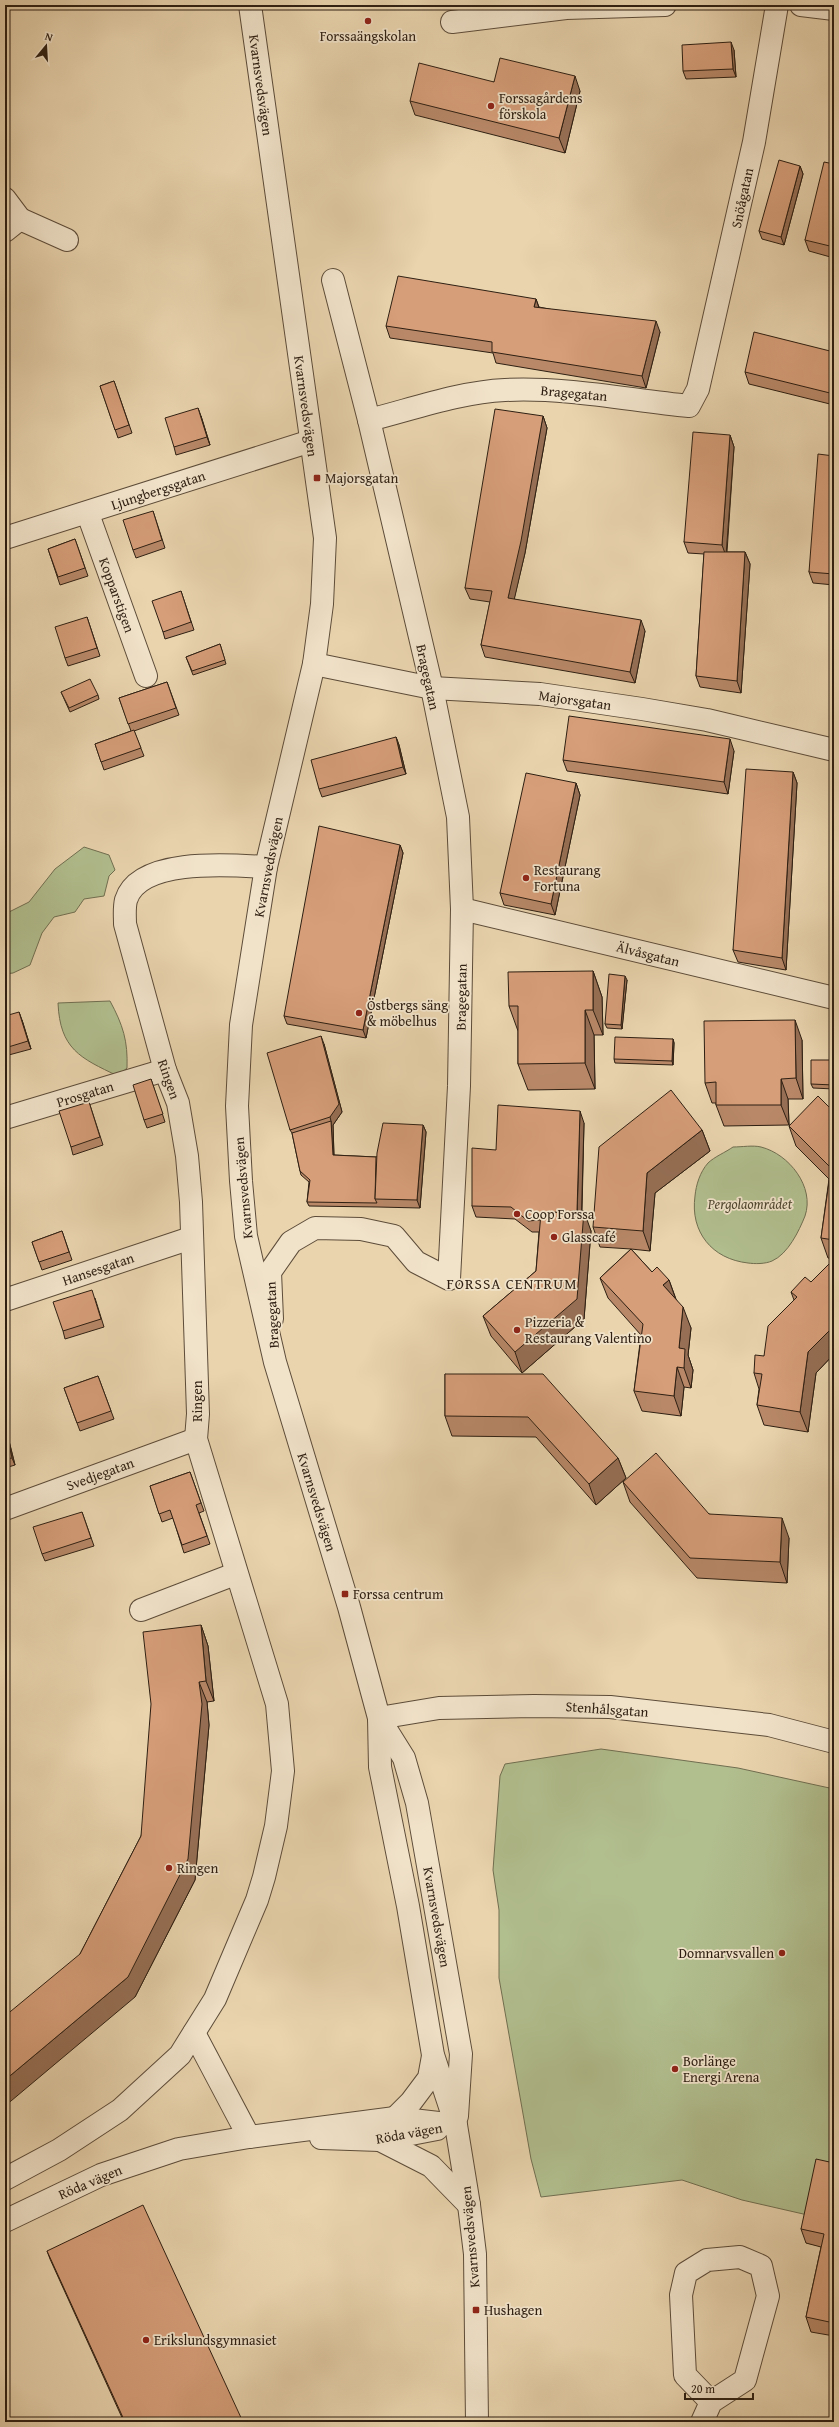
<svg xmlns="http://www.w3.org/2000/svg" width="839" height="2427" viewBox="0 0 839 2427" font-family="'Gentium Book Plus',serif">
  <rect width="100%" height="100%" fill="#e9d4ae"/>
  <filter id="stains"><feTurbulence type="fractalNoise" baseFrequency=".005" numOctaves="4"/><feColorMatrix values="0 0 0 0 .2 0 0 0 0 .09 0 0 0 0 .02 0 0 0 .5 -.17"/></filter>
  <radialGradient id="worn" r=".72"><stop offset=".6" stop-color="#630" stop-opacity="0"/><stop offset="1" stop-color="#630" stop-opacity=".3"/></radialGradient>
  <g fill="#b1be8e" stroke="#706e50">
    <path d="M 84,847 L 109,855 L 115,870 L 109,876 L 104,896 L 84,899 L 75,912 L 54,917 L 42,933 L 30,965 L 13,973 L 5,974 L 5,914 L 29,902 L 55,869 Z"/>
    <path d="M 110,1001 C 123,1025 128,1041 127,1068 L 118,1076 C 80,1058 60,1049 58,1003 Z"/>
    <path d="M 733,1147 C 742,1147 753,1145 761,1147 C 789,1154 815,1187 805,1216 C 799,1231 788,1254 772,1261 C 765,1264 755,1264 748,1263 C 712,1259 690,1232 695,1196 C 696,1185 700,1172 708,1163 C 714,1157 726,1152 733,1147 Z"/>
    <path d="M 601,1749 L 738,1768 L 834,1789 L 834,2336 L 829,2248 L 806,2243 L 812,2216 L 742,2200 L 682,2180 L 541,2197 L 531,2159 L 499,1978 L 499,1910 L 493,1870 L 500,1776 L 505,1764 Z"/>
  </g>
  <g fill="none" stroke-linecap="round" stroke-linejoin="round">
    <g stroke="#5d4c39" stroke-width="24">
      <g id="minor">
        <path d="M 801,5 L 834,9"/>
        <path d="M 452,22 L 566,8 L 665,5"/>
        <path d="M 5,199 L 20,219 L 5,231"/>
        <path d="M 20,219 L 67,240"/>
        <path d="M 369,420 C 413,409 460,392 505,390 C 567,387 628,400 689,406 L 698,389 L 754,142 L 777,5"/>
        <path d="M 88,514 L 146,676"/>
        <path d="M 5,538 L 311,441"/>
        <path d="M 314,664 L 432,688 L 540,694 L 642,709 L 707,720 L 834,750"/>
        <path d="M 462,909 L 834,998"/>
        <path d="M 5,1118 L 165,1070"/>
        <path d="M 5,1300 L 191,1238"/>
        <path d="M 272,1319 L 270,1272 L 291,1242 L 315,1228 L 361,1229 L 394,1236 L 416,1262 L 449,1279 L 459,1086 L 462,909 L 458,817 L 432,688 L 369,420 L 333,280"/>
        <path d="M 5,1509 L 196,1439"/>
        <path d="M 141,1610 L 235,1574"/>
        <path d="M 194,2033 L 249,2137"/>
        <path d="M 5,2179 L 59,2150 L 120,2110 L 180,2055 L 215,1999 L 257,1900 L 264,1877 L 276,1826 L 283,1771 L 277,1704 L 196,1439 L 198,1414 L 191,1202 L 187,1156 L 178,1103 L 165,1070 L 125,924 C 125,916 124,908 126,900 C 139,857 232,865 266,867"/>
        <path d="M 702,2422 L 711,2402 L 745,2380 L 768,2296 L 761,2266 L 740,2257 L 707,2260 L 686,2273 L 681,2295 L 685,2375 L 711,2402"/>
      </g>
    </g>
    <g stroke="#5d4c39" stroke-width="24">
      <g id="tertiary">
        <path d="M 250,5 L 325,538 L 322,604 L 314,664 L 266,867 L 241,1025 L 237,1106 L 241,1181 L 246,1236 L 275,1362 L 349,1607 L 379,1718 L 380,1767 L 408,1906 L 433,2055 L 456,2125 L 469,2205 L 475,2254 L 477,2422"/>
        <path d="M 379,1718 L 439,1708 L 534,1706 L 610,1707 L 769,1725 L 834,1742"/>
        <path d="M 379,1718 L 404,1758 L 417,1803 L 461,2054 L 457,2116"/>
        <path d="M 395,2118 L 411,2102 L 429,2078 L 433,2056"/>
        <path d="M 321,2138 L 380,2140 L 437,2129"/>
        <path d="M 380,2140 L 431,2166 L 469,2205"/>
        <path d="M 5,2221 L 101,2175 L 179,2149 L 249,2137 L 395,2118 L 456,2125"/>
      </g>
    </g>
    <use href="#minor" stroke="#f1e3ca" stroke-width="22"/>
    <use href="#tertiary" stroke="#f1e3ca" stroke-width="22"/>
  </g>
  <g fill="#b88868" stroke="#2e1f12">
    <path d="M 734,50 L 736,77 L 686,79 L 683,71 Z"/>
    <path d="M 494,82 L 580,91 L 565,153 L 415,115 L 410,101 Z"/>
    <path d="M 834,164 L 834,258 L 809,251 L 805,240 Z"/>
    <path d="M 800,166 L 803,174 L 784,245 L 762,239 L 759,231 Z"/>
    <path d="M 536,299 L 539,307 L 660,332 L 646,388 L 496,363 L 493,353 L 390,338 L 386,326 Z"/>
    <path d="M 834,352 L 834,405 L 749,384 L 745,372 Z"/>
    <path d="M 114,381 L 132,433 L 118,438 L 100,386 Z"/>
    <path d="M 201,416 L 210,445 L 176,455 L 174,447 Z"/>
    <path d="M 543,416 L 547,428 L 525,553 L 514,599 L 645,631 L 635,683 L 485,657 L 481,645 L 490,602 L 470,599 L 465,588 Z"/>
    <path d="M 730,435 L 734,447 L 727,552 L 745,552 L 750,564 L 741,693 L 700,687 L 696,676 L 704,554 L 688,553 L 684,542 Z"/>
    <path d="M 834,456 L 834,585 L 813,583 L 809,572 Z"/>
    <path d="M 153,511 L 165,548 L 136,558 L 133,550 Z"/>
    <path d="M 75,539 L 88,576 L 60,585 L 48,549 Z"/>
    <path d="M 181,591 L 194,630 L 165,639 L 163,632 Z"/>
    <path d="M 87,617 L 100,656 L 68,666 L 65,658 Z"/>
    <path d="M 220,644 L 226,664 L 193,675 L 186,657 Z"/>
    <path d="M 167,682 L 179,715 L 134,731 L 144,756 L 104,770 L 95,744 L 131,731 L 119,698 Z"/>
    <path d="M 61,692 L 98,695 L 99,699 L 70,712 Z"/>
    <path d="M 396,737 L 399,745 L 406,774 L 322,797 L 319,789 Z"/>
    <path d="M 734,751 L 728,794 L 567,771 L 563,760 Z"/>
    <path d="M 793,772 L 797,783 L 786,970 L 738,962 L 733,950 Z"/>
    <path d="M 576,783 L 580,795 L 555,915 L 504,905 L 500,893 Z"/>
    <path d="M 400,845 L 403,853 L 366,1038 L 287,1024 L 284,1016 Z"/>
    <path d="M 593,971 L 602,997 L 603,1035 L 594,1035 L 595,1089 L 528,1090 L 518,1064 L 518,1031 L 509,1006 Z"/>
    <path d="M 627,980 L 622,1029 L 607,1028 L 605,1024 Z"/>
    <path d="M 5,1016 L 22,1020 L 31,1049 L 5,1056 Z"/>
    <path d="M 673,1039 L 674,1043 L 673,1065 L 615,1063 L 614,1059 Z"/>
    <path d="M 802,1040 L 803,1099 L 788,1099 L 789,1125 L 724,1126 L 716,1105 L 716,1103 L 712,1103 L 705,1083 Z"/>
    <path d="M 324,1044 L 342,1112 L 333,1125 L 334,1155 L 376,1157 L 423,1125 L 426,1132 L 420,1208 L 378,1207 L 309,1206 L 307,1202 L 309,1182 L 301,1175 L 300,1171 L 292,1133 L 290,1130 Z"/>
    <path d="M 834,1060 L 834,1089 L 813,1088 L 811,1084 Z"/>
    <path d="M 151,1079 L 165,1122 L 147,1128 L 144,1120 Z"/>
    <path d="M 89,1102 L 103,1145 L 73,1155 L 71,1147 Z"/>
    <path d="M 834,1112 L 834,1259 L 828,1258 L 821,1238 L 829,1179 L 796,1146 L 789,1126 Z"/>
    <path d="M 584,1123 L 582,1211 L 591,1231 L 584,1319 L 522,1373 L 491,1336 L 483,1316 L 536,1271 L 539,1232 L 532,1232 L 515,1219 L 476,1217 L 472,1206 L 496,1150 Z"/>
    <path d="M 702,1130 L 710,1151 L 655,1193 L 650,1251 L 631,1249 L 652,1272 L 669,1280 L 676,1299 L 691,1328 L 688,1355 L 693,1370 L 691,1388 L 684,1387 L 681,1416 L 642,1411 L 634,1391 L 641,1335 L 608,1298 L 600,1278 L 631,1249 L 600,1247 L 593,1227 Z"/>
    <path d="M 62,1231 L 72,1260 L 42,1270 L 32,1242 Z"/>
    <path d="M 834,1269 L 834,1354 L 816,1373 L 808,1432 L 764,1425 L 757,1405 L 759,1389 L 754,1373 L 764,1356 L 794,1300 L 791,1292 L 811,1282 Z"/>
    <path d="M 95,1298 L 104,1327 L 65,1339 L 63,1331 Z"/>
    <path d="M 445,1374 L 618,1458 L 626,1478 L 596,1505 L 536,1437 L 452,1436 L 445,1416 Z"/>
    <path d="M 98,1376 L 114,1419 L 80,1431 L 64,1388 Z"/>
    <path d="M 5,1425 L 15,1465 L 5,1468 Z"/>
    <path d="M 190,1472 L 204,1511 L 199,1513 L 210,1544 L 184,1553 L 173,1518 L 162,1522 L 150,1486 Z"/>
    <path d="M 623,1482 L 709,1514 L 789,1538 L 787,1583 L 697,1578 L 630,1502 Z"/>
    <path d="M 82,1512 L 94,1546 L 45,1561 L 42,1554 Z"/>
    <path d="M 201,1625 L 208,1646 L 214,1701 L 207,1702 L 209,1725 L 195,1880 L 135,1997 L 80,1954 L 141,1836 Z"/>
    <path d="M 834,2163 L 834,2336 L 811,2332 L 806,2317 L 821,2247 L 806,2243 L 801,2229 Z"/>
    <path d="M 47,2251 L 243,2422 L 124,2422 L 50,2259 Z"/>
  </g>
  <g fill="#966f55" stroke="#2e1f12">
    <path d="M 731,42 L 734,50 L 736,77 L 733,69 Z"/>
    <path d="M 575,76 L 580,91 L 565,153 L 559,138 Z"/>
    <path d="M 800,166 L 803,174 L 784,245 L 781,237 Z"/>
    <path d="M 536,299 L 540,311 L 534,307 Z"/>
    <path d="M 656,321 L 660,332 L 646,388 L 642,376 Z"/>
    <path d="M 198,408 L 201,416 L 210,445 L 207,437 Z"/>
    <path d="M 543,416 L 547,428 L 525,553 L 512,609 L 508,598 Z"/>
    <path d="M 730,435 L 734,447 L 726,556 L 722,545 Z"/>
    <path d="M 745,552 L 750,564 L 741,693 L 737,681 Z"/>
    <path d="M 641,620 L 645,631 L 635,683 L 630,672 Z"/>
    <path d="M 396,737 L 399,745 L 406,774 L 403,767 Z"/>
    <path d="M 730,739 L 734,751 L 728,794 L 724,782 Z"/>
    <path d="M 793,772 L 797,783 L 786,970 L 782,958 Z"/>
    <path d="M 576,783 L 580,795 L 555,915 L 551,904 Z"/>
    <path d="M 400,845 L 403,853 L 366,1038 L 363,1030 Z"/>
    <path d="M 593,971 L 602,997 L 603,1035 L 593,1010 Z"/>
    <path d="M 625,976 L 627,980 L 622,1029 L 621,1025 Z"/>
    <path d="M 585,1010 L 594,1035 L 595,1089 L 585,1063 Z"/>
    <path d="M 19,1012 L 22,1020 L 31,1049 L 28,1041 Z"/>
    <path d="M 795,1020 L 802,1040 L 803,1099 L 796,1078 Z"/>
    <path d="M 321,1036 L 324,1044 L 342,1112 L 333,1125 L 334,1159 L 333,1155 L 331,1121 L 330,1117 Z"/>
    <path d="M 673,1039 L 674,1043 L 673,1065 L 672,1061 Z"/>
    <path d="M 781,1079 L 788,1099 L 789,1125 L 781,1105 Z"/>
    <path d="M 580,1111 L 584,1123 L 581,1231 L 577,1219 Z"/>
    <path d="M 423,1125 L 426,1132 L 420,1208 L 417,1200 Z"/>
    <path d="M 702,1130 L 710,1151 L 655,1193 L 650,1251 L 643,1231 L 647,1173 Z"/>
    <path d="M 584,1211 L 591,1231 L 584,1319 L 522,1373 L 515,1352 Z"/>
    <path d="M 669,1280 L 676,1300 L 663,1285 Z"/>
    <path d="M 683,1307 L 691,1328 L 688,1355 L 693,1370 L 691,1388 L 684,1368 L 679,1348 Z"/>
    <path d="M 834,1326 L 834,1354 L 816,1373 L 808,1432 L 800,1412 L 808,1352 Z"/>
    <path d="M 677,1367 L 684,1387 L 681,1416 L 674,1396 Z"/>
    <path d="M 5,1425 L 15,1465 L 12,1458 Z"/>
    <path d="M 618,1458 L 626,1478 L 596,1505 L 589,1484 Z"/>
    <path d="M 782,1518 L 789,1538 L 787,1583 L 780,1562 Z"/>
    <path d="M 201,1625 L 208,1646 L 214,1701 L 206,1681 Z"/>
    <path d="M 199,1682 L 207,1702 L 209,1725 L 195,1880 L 135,1997 L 5,2106 L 5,2080 L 128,1977 Z"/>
  </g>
  <g fill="#d69e79" stroke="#2e1f12">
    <path d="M 731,42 L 733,69 L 683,71 L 682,45 Z"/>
    <path d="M 500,58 L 575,76 L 559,138 L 410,101 L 419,63 L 494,82 Z"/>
    <path d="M 779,160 L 800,166 L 781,237 L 759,231 Z"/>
    <path d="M 824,162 L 834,164 L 834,247 L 805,240 Z"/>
    <path d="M 398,276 L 536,299 L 534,307 L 656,321 L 642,376 L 492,352 L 492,342 L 386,326 Z"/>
    <path d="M 754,332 L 834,352 L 834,394 L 745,372 Z"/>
    <path d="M 114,381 L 129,425 L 115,430 L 100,386 Z"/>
    <path d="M 198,408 L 207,437 L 174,447 L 165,418 Z"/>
    <path d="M 495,409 L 543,416 L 521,541 L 508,598 L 641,620 L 630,672 L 481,645 L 492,591 L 465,588 Z"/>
    <path d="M 693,432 L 730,435 L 722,545 L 684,542 Z"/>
    <path d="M 818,454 L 834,456 L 834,574 L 809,572 Z"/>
    <path d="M 153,511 L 162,540 L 133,550 L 123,520 Z"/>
    <path d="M 75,539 L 85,568 L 58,577 L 48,549 Z"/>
    <path d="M 704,552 L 745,552 L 737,681 L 696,676 Z"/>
    <path d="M 181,591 L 191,622 L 163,632 L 152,601 Z"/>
    <path d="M 87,617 L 97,648 L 65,658 L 55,627 Z"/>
    <path d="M 220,644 L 225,660 L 192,671 L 186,657 Z"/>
    <path d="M 90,679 L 98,695 L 69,708 L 61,692 Z"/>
    <path d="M 167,682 L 176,708 L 128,724 L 119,698 Z"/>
    <path d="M 834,687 L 834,704 L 833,704 Z"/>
    <path d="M 569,716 L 730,739 L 724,782 L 563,760 Z"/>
    <path d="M 134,730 L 141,748 L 101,762 L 95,744 Z"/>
    <path d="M 396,737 L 403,767 L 319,789 L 311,760 Z"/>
    <path d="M 746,769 L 793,772 L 782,958 L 733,950 Z"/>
    <path d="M 526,773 L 576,783 L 551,904 L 500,893 Z"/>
    <path d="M 319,826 L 400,845 L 363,1030 L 284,1016 Z"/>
    <path d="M 593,971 L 593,1010 L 585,1010 L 585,1063 L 518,1064 L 518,1006 L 509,1006 L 508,972 Z"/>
    <path d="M 609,974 L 625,976 L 621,1025 L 605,1024 Z"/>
    <path d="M 19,1012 L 28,1041 L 5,1048 L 5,1016 Z"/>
    <path d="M 795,1020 L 796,1078 L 781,1079 L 781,1105 L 716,1105 L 716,1082 L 705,1083 L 704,1021 Z"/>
    <path d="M 321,1036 L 339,1104 L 330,1117 L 290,1130 L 267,1053 Z"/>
    <path d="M 615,1037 L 673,1039 L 672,1061 L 614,1059 Z"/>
    <path d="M 811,1060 L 834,1060 L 834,1085 L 811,1084 Z"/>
    <path d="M 151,1079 L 163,1114 L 144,1120 L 133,1085 Z"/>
    <path d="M 671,1090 L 702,1130 L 647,1173 L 643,1231 L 593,1227 L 599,1147 Z"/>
    <path d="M 818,1096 L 834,1112 L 834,1240 L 821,1238 L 831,1168 L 789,1126 Z"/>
    <path d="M 89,1102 L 100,1137 L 71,1147 L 59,1111 Z"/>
    <path d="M 498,1105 L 580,1111 L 577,1211 L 541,1213 L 540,1220 L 528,1221 L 511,1207 L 472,1206 L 472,1148 L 496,1150 Z"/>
    <path d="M 331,1121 L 333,1155 L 376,1157 L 375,1199 L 377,1203 L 307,1202 L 310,1180 L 300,1171 L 292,1133 Z"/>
    <path d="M 383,1123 L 423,1125 L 417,1200 L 375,1199 L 377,1153 Z"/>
    <path d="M 584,1211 L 577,1299 L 515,1352 L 483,1316 L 536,1271 L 541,1213 Z"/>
    <path d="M 62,1231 L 69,1252 L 39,1262 L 32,1242 Z"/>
    <path d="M 631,1249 L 652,1272 L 657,1267 L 669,1280 L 663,1285 L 683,1307 L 679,1348 L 685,1349 L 684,1368 L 677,1367 L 674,1396 L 634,1391 L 643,1324 L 600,1278 Z"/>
    <path d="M 829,1264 L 834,1269 L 834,1326 L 808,1352 L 800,1412 L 757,1405 L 762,1374 L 754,1373 L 755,1355 L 764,1356 L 768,1326 L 797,1297 L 791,1292 L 805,1277 L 811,1282 Z"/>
    <path d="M 92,1290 L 101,1319 L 63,1331 L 53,1302 Z"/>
    <path d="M 445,1374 L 543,1374 L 618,1458 L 589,1484 L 528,1417 L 445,1416 Z"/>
    <path d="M 98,1376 L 111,1411 L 77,1423 L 64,1388 Z"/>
    <path d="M 5,1427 L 12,1458 L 5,1459 Z"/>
    <path d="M 656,1453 L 709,1514 L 782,1518 L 780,1562 L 690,1558 L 623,1482 Z"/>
    <path d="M 190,1472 L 201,1503 L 196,1505 L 207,1536 L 182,1545 L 170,1510 L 159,1514 L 150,1486 Z"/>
    <path d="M 82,1512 L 91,1538 L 42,1554 L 33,1527 Z"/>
    <path d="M 201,1625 L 206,1681 L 199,1682 L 202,1704 L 188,1859 L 128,1977 L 5,2080 L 5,2016 L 80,1954 L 141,1836 L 151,1704 L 143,1632 Z"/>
    <path d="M 816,2159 L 834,2163 L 834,2323 L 806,2317 L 824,2234 L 801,2229 Z"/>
    <path d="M 143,2205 L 243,2422 L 125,2422 L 47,2251 Z"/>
  </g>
  <g fill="#8f2418" stroke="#f1e3ca" stroke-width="1.5">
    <circle cx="368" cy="21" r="4"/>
    <circle cx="491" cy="106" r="4"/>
    <rect x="313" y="474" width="8" height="8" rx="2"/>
    <circle cx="526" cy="878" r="4"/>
    <circle cx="359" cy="1013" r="4"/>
    <circle cx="517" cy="1214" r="4"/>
    <circle cx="554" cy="1237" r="4"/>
    <circle cx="517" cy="1330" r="4"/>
    <rect x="341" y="1590" width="8" height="8" rx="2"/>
    <circle cx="169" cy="1868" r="4"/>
    <circle cx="782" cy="1953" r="4"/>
    <circle cx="675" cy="2069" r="4"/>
    <rect x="472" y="2306" width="8" height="8" rx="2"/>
    <circle cx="146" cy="2340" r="4"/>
  </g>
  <g text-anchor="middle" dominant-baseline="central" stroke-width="3.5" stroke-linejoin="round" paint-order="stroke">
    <g font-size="14" fill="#2e1f12" stroke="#f1e3ca" text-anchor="start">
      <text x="368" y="36" text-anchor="middle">Forssaängskolan</text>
      <text x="499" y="98">Forssagårdens<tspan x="499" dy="16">förskola</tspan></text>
      <text x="325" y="478">Majorsgatan</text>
      <text x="534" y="870">Restaurang<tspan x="534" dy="16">Fortuna</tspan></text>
      <text x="367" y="1005">Östbergs säng<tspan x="367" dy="16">&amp; möbelhus</tspan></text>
      <text x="525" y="1214">Coop Forssa</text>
      <text x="562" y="1237">Glasscafé</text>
      <text x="525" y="1322">Pizzeria &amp;<tspan x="525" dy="16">Restaurang Valentino</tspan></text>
      <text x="353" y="1594">Forssa centrum</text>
      <text x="177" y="1868">Ringen</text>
      <text x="774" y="1953" text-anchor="end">Domnarvsvallen</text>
      <text x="683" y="2061">Borlänge<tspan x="683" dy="16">Energi Arena</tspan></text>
      <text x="484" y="2310">Hushagen</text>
      <text x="154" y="2340">Erikslundsgymnasiet</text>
    </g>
    <g font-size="14" fill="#2e1f12" stroke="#f1e3ca">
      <text transform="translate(261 85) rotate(82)">Kvarnsvedsvägen</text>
      <text transform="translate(742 198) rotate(-78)">Snöågatan</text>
      <text transform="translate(574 393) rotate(5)">Bragegatan</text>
      <text transform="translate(306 406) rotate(82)">Kvarnsvedsvägen</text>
      <text transform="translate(158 490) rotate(-18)">Ljungbergsgatan</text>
      <text transform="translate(117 595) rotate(70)">Kopparstigen</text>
      <text transform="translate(428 677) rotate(78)">Bragegatan</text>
      <text transform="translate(575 700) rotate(8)">Majorsgatan</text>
      <text transform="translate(268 867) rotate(-79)">Kvarnsvedsvägen</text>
      <text transform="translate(648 954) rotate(14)">Älvåsgatan</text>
      <text transform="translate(461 997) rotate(-89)">Bragegatan</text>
      <text transform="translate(169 1079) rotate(71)">Ringen</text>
      <text transform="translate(85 1094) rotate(-17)">Prosgatan</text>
      <text transform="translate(243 1188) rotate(-95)">Kvarnsvedsvägen</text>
      <text transform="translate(98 1269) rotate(-19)">Hansesgatan</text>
      <text transform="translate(272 1315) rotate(-93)">Bragegatan</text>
      <text transform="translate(197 1401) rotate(-90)">Ringen</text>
      <text transform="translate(100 1474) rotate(-20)">Svedjegatan</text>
      <text transform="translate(317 1502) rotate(73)">Kvarnsvedsvägen</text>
      <text transform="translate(607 1709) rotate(4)">Stenhålsgatan</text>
      <text transform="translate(437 1917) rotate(80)">Kvarnsvedsvägen</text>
      <text transform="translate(409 2133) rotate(-10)">Röda vägen</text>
      <text transform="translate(90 2182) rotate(-23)">Röda vägen</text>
      <text transform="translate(470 2237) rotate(-95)">Kvarnsvedsvägen</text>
    </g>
    <g font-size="14" font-style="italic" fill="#4f4731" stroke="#f1e3ca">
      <text x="750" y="1204">Pergolaområdet</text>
    </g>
    <g font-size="15" letter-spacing="1" fill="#2e1f12" stroke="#f1e3ca">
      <text x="512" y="1283">FORSSA CENTRUM</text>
    </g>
  </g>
  <rect width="839" height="2427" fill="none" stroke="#e9d4ae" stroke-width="20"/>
  <rect x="6" y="6" width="827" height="2415" fill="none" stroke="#2e1f12" stroke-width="2"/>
  <rect x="10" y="10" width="819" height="2407" fill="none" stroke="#2e1f12"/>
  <g transform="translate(46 46) rotate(18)" stroke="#f1e3ca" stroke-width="3" paint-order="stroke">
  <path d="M0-3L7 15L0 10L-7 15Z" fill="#2e1f12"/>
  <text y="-6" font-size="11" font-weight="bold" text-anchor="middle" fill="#2e1f12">N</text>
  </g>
  <path d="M685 2393v6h68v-6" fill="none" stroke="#2e1f12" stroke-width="2"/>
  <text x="691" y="2393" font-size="12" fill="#2e1f12" stroke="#f1e3ca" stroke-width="3" paint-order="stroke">20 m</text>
  <rect width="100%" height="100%" filter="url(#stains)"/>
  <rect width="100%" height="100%" fill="url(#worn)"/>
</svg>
